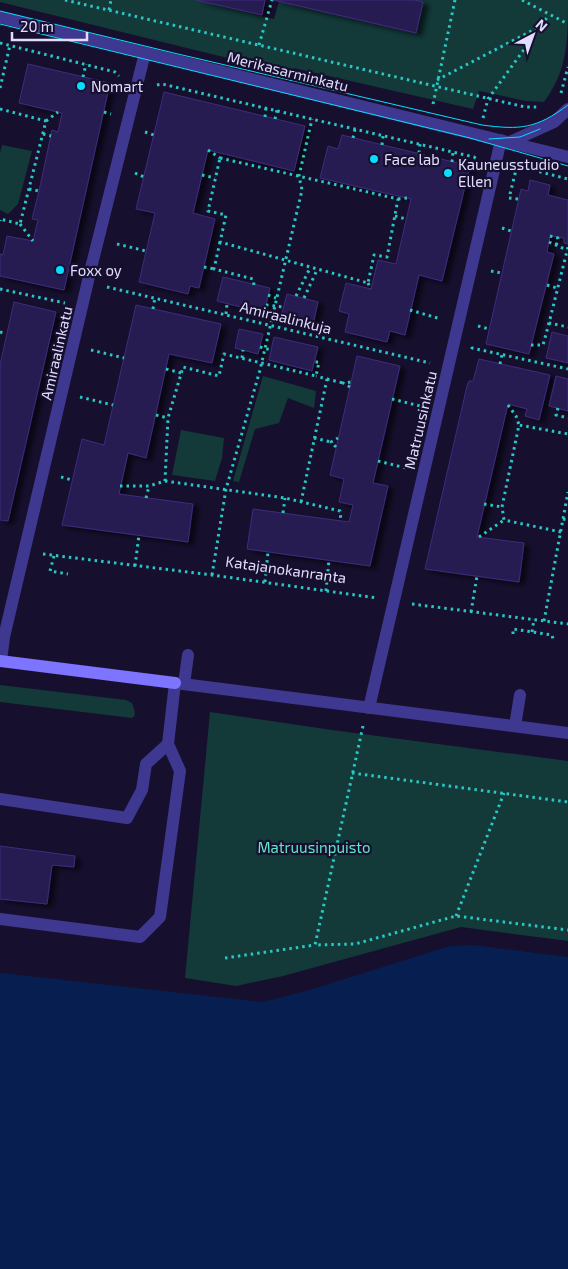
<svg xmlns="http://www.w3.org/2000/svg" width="568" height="1269" viewBox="0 0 568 1269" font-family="'Exo 2',sans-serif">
  <defs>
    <filter id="shadow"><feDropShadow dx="5.5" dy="3" stdDeviation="2.5" flood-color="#0009"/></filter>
  </defs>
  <rect width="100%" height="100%" fill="#16102e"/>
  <g fill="#133939">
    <path d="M 0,0 L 196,0 L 274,19 L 279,2 L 416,33 L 423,2 L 414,0 L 568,0 C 568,39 568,70 544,102 L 526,101 L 479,91 L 473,109 L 294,68 L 292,74 L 0,2 Z"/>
    <path d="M 2,145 L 32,151 L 18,204 L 8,214 L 0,210 L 0,153 Z"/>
    <path d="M 263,376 L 316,391 L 314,408 L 288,398 L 279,423 L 255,429 L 239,482 L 233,481 Z"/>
    <path d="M 181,430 L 224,438 L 222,458 L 215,481 L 172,475 Z"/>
    <path d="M 0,685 L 126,700 L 132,703 L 134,709 L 135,715 L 132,718 L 0,702 Z"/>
    <path d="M 210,712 L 332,730 L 568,761 L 568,941 L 461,927 L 283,976 L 236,986 L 185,978 Z"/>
  </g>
  <path fill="#071f50" d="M 473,945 L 568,957 L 568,1269 L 0,1269 L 0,973 L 262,1002 L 303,992 L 450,946 Z"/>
  <g fill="#281b51" stroke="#3f2b7e" filter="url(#shadow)">
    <path d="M 196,0 L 265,0 L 262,15 Z"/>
    <path d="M 273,0 L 414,0 L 423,2 L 416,33 Z"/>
    <path d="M 28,64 L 110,83 L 64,290 L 0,276 L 0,254 L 3,255 L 7,236 L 33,241 L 38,220 L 32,219 L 39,191 L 52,130 L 58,132 L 62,113 L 19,103 Z"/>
    <path d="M 164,92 L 305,126 L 294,171 L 208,150 L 193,213 L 215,219 L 199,288 L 190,286 L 188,294 L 139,282 L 155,213 L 136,209 Z"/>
    <path d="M 342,135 L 470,166 L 442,281 L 419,275 L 405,335 L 390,331 L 387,342 L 345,332 L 349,314 L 339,311 L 346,283 L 371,289 L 378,260 L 396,264 L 411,199 L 320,178 L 328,146 L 338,149 Z"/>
    <path d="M 530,180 L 550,185 L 548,195 L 568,200 L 568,244 L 564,243 L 564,238 L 550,236 L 547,252 L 554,254 L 529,354 L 486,344 L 521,189 L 528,191 Z"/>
    <path d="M 223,277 L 270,288 L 264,313 L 217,301 Z"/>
    <path d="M 287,294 L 318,302 L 313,325 L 281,317 Z"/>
    <path d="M 14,302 L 56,312 L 8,521 L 0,520 L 0,365 Z"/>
    <path d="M 136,305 L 221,324 L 212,363 L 169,354 L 146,458 L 128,453 L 119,494 L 193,504 L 188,542 L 62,525 L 82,439 L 104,445 Z"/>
    <path d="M 239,329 L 263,334 L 258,354 L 235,348 Z"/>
    <path d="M 552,332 L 568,336 L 568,363 L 546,358 Z"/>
    <path d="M 274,337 L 318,347 L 312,371 L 269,360 Z"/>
    <path d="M 357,356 L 400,366 L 373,483 L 388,486 L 370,566 L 247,549 L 253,509 L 349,522 L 353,505 L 339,502 L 344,479 L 330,475 Z"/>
    <path d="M 479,359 L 550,375 L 539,420 L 525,416 L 527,409 L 508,404 L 477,537 L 524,543 L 519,582 L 425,569 L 467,386 L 469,381 L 473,381 Z"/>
    <path d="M 556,376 L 568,379 L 568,411 L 549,406 Z"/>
    <path d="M 0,846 L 75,856 L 74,867 L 52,865 L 47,904 L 0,899 Z"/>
  </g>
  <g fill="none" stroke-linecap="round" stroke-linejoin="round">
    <g stroke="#28c8c4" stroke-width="3" stroke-dasharray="2.5 4" stroke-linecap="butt">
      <path d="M 65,0 L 525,107 L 538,107"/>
      <path d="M 522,0 L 568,24"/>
      <path d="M 109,10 L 111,0"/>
      <path d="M 0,43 L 115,72 L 119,76"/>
      <path d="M 259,45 L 272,0"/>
      <path d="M 83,77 L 86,64"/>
      <path d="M 437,80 L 541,26"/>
      <path d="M 157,85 L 162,84 L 474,157 L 478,160"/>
      <path d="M 0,88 L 10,45"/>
      <path d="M 561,93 L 568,67"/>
      <path d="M 433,104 L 455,0"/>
      <path d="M 0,109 L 46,121 L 20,224 L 0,219 L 0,221"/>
      <path d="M 104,112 L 111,114"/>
      <path d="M 265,117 L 266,108"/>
      <path d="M 483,118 L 488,99 L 549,15"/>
      <path d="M 275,119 L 277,110"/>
      <path d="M 46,121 L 58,112"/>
      <path d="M 145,132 L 154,135"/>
      <path d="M 43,134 L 51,136"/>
      <path d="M 353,138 L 355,129"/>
      <path d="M 382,145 L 383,136"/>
      <path d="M 208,150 L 220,158"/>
      <path d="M 419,153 L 420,144"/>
      <path d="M 220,158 L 398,199 L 387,257 L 374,255 L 368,283 L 220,242 L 226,215 L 208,211 Z"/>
      <path d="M 452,162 L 453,152"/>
      <path d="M 533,170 L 568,179"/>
      <path d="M 135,173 L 144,177"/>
      <path d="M 202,175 L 215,178"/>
      <path d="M 29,189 L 39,191"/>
      <path d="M 510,194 L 516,170 L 524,168"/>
      <path d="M 509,198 L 519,199"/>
      <path d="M 398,199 L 408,198"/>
      <path d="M 395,216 L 406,219"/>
      <path d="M 20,224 L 33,241"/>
      <path d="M 502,228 L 511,231"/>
      <path d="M 550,236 L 558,238 L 556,246"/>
      <path d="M 220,242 L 214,269 L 253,279 L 254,285"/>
      <path d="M 549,242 L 567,250"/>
      <path d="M 117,244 L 146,251"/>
      <path d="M 568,247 L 549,323 L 568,327"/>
      <path d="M 204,267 L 214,269"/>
      <path d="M 491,271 L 502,273"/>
      <path d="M 368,283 L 371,289"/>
      <path d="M 547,285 L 557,288"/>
      <path d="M 107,287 L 430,363"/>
      <path d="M 0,289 L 65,303"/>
      <path d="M 268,295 L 276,298"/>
      <path d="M 296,296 L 310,268"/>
      <path d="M 304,298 L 317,270"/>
      <path d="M 266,305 L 284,307"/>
      <path d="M 153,309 L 155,297"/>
      <path d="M 410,310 L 441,319"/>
      <path d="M 226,314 L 227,304"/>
      <path d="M 478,326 L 489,329"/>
      <path d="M 0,332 L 6,334"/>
      <path d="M 531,345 L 543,345 L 549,323"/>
      <path d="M 260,347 L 271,350"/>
      <path d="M 472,349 L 472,348 L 568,369"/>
      <path d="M 91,350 L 124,358"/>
      <path d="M 242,358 L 243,350"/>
      <path d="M 500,364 L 502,354"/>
      <path d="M 166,369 L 181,373"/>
      <path d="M 327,379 L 343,383"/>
      <path d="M 350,387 L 343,383 L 351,382"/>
      <path d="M 80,397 L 113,405"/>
      <path d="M 392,399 L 420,406"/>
      <path d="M 508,405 L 516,416 L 519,425"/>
      <path d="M 558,408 L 556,415 L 568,418"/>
      <path d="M 156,415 L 168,418"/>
      <path d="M 314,438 L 331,442"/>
      <path d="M 336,447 L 331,442 L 338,438"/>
      <path d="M 378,461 L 406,468"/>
      <path d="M 61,477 L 72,480"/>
      <path d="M 165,481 L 285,498 L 340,511 L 341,521"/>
      <path d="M 120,486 L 149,486 L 165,481 L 168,418 L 183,367 L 219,376 L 224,354 L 316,376 L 319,362 L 314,362"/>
      <path d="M 146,498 L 149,486"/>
      <path d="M 301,502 L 327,379 L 316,376"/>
      <path d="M 484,504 L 502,507"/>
      <path d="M 283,513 L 285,498"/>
      <path d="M 563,519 L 568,520"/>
      <path d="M 561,532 L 504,520 L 502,507 L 519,425 L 568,434"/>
      <path d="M 479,537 L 504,520"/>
      <path d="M 43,554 L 212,575 L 377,598"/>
      <path d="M 54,556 L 50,571 L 68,574"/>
      <path d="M 135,566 L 139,535"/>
      <path d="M 212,575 L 226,489 L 260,370 L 302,190 L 299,176 L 312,119"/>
      <path d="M 265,582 L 268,552"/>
      <path d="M 326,591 L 329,560"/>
      <path d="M 412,604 L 568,624"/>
      <path d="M 471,612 L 477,576"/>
      <path d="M 544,621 L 568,492"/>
      <path d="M 532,632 L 534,619"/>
      <path d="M 513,634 L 513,629 L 552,635 L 553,639"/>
      <path d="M 363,726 L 315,945 L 355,944 L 456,916 L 568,930"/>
      <path d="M 352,773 L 568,802"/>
      <path d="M 456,916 L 504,793"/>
      <path d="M 225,958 L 315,945"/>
    </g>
    <g stroke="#3f3890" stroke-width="12">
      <path d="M 184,684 L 188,655"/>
      <path d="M 515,726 L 520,695"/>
      <path d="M 0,799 L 127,818 L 142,790 L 146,764 L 168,744"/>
      <path d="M 0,919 L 140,937 L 160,917 L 180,771 L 168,744 L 175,683"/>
    </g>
    <path stroke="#3f3890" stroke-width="12" d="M 510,142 L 554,122 L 568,109"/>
    <g stroke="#3f3890" stroke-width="12">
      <path d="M 0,17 L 568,157"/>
      <path d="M 1,661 L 4,637 L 92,264 L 145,53"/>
      <path d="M 369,708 L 501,140"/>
    </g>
    <path stroke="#3f3890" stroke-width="12" d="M 175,683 L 568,733"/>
    <path stroke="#7d74ff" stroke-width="12" d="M 0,661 L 175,683"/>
    <g stroke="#09ddff" stroke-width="1">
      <path d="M 0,11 L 178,54 L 482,125 C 520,130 536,129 568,105"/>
      <path d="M 0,24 L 470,138 L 568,166"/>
      <path d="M 489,139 L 520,137 L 540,129"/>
    </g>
  </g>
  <g fill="#09ddff" stroke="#16102e" stroke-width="2">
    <circle cx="81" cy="86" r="5"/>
    <circle cx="374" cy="159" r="5"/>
    <circle cx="448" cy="173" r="5"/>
    <circle cx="60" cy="270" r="5"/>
  </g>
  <g text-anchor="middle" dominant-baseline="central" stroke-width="4.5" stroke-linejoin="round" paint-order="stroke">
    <g font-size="15" fill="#e2ddff" stroke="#16102e">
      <text transform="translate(288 71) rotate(14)">Merikasarminkatu</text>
      <text transform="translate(286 317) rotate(14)">Amiraalinkuja</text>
      <text transform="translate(56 353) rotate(-77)">Amiraalinkatu</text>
      <text transform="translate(420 420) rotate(-77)">Matruusinkatu</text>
      <text transform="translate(286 569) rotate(8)">Katajanokanranta</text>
    </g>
    <g font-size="15" fill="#e2ddff" stroke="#16102e" text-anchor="start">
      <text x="91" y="86">Nomart</text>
      <text x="384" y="159">Face lab</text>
      <text x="458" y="164">Kauneusstudio<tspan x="458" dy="17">Ellen</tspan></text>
      <text x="70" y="270">Foxx oy</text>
    </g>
    <g font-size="15" fill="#60e9cb" stroke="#16102e">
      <text x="314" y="847">Matruusinpuisto</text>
    </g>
  </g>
  <g transform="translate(533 35) rotate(41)" stroke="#16102e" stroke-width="4" paint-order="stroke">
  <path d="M0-4L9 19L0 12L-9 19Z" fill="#e2ddff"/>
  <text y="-8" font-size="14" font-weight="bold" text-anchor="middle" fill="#e2ddff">N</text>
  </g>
  <path d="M12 32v8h75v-8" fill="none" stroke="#e2ddff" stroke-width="2.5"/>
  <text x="20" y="32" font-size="15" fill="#e2ddff" stroke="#16102e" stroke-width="4" paint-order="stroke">20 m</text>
</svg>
